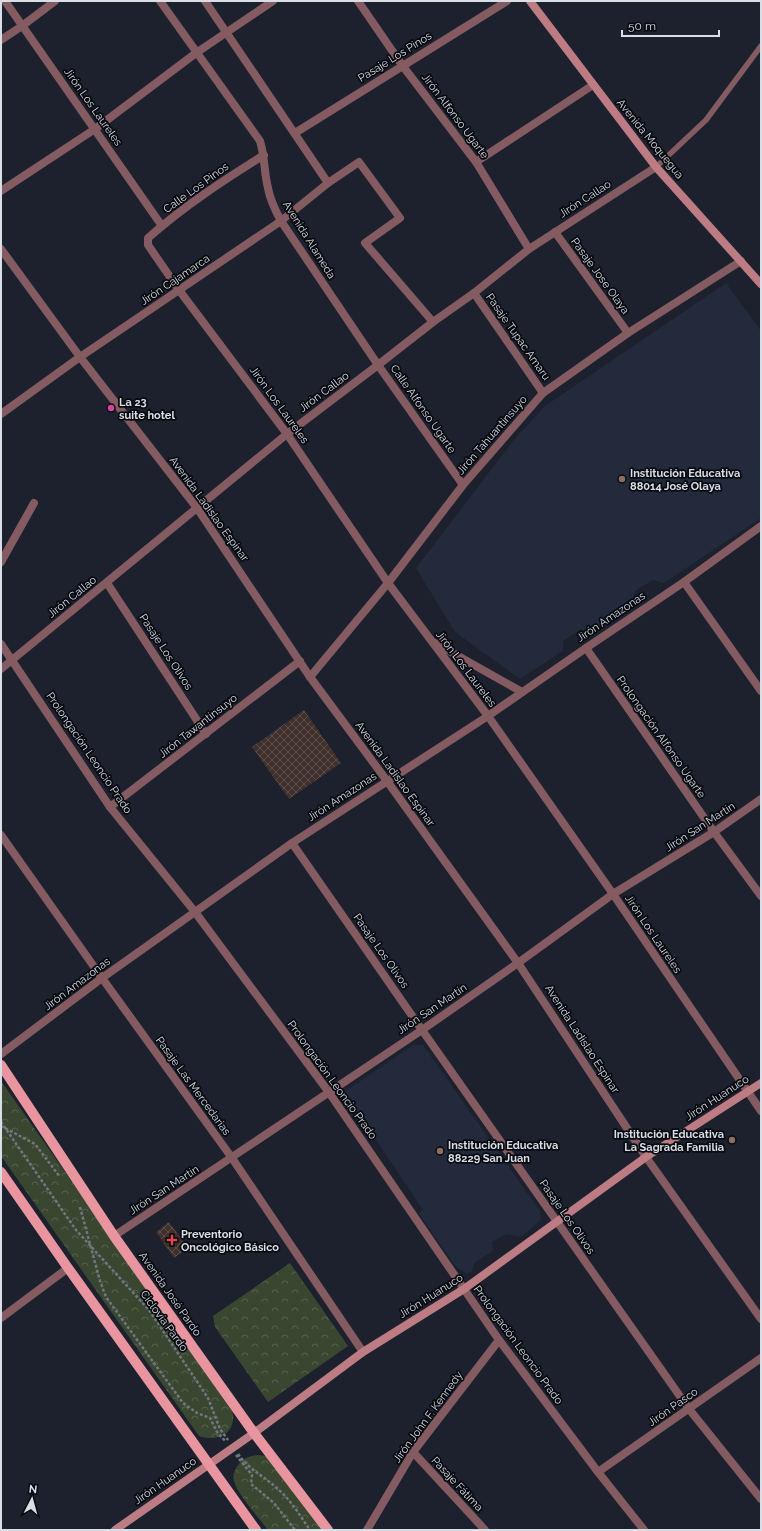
<svg xmlns="http://www.w3.org/2000/svg" width="762" height="1531" viewBox="0 0 762 1531" font-family="Raleway,sans-serif">
  <defs>
    <pattern id="park-crowns" width="20" height="18" patternUnits="userSpaceOnUse"><rect width="20" height="18" fill="#394730"/><path d="M2 6a3 3 0 1 1 6 0M12 15a3 3 0 1 1 6 0" fill="none" stroke="#55614e"/></pattern>
    <pattern id="building-cross-hatch" width="8" height="8" patternUnits="userSpaceOnUse"><rect width="8" height="8" fill="#40302c"/><path d="M0 0l8 8M0 8l8-8" fill="none" stroke="#5b4e4b"/></pattern>
  </defs>
  <rect width="100%" height="100%" fill="#1c212d"/>
  <g fill="#232a3b">
    <path d="M 726,283 L 761,331 L 761,518 L 664,583 L 653,580 L 635,591 L 632,605 L 591,632 L 579,631 L 563,641 L 563,651 L 520,679 L 455,632 L 416,568 L 513,441 L 545,406 Z"/>
    <path d="M 413,1045 L 423,1045 L 540,1211 L 541,1220 L 521,1237 L 506,1234 L 492,1242 L 493,1251 L 474,1263 L 472,1271 L 467,1274 L 456,1267 L 419,1214 L 423,1210 L 344,1092 Z"/>
  </g>
  <g fill="url(#park-crowns)">
    <path d="M 1,1081 L 232,1409 C 238,1432 219,1443 199,1436 L 1,1156 Z"/>
    <path d="M 290,1263 L 348,1346 L 268,1402 L 215,1327 L 213,1316 Z"/>
    <path d="M 258,1455 L 266,1456 L 323,1530 L 268,1530 C 259,1518 238,1495 234,1481 C 232,1475 235,1469 239,1464 C 244,1458 249,1456 258,1455 Z"/>
  </g>
  <g fill="url(#building-cross-hatch)">
    <path d="M 304,710 L 341,763 L 289,799 L 252,747 Z"/>
    <path d="M 169,1222 L 188,1248 L 174,1258 L 156,1232 Z"/>
  </g>
  <g fill="none" stroke-linecap="round" stroke-linejoin="round">
    <g stroke="#727681" stroke-width="2.5" stroke-dasharray="3 2" stroke-linecap="butt">
      <path d="M 1,1122 L 76,1230 L 149,1310 L 208,1398 L 220,1429 L 228,1440"/>
      <path d="M 1,1126 L 35,1144 L 60,1177"/>
      <path d="M 80,1207 L 100,1281 L 106,1297 L 183,1403 L 197,1413 L 210,1418 L 217,1432 L 226,1442"/>
      <path d="M 238,1454 C 250,1471 266,1477 280,1491 C 292,1502 301,1517 310,1530"/>
      <path d="M 236,1455 L 252,1475 L 251,1484 L 274,1503 L 295,1530"/>
    </g>
    <path stroke="#845b60" stroke-width="5.5" d="M 656,167 L 706,120 L 761,46"/>
    <g stroke="#845b60" stroke-width="8">
      <path d="M 5,1 L 162,226"/>
      <path d="M 160,1 L 260,141 C 265,157 264,173 268,188 C 270,200 275,210 281,221 L 378,365 L 463,485"/>
      <path d="M 205,1 L 328,183"/>
      <path d="M 358,1 L 402,65 L 476,162 L 529,249"/>
      <path d="M 1,40 L 22,26 L 55,1"/>
      <path d="M 295,133 L 507,1"/>
      <path d="M 264,155 C 224,180 184,206 148,238 L 148,245 L 179,290 L 287,434 L 388,583 L 488,716 L 613,894 L 761,1111"/>
      <path d="M 476,162 L 593,85"/>
      <path d="M 1,191 L 95,129 L 196,53 L 273,1"/>
      <path d="M 555,232 L 628,333"/>
      <path d="M 1,249 L 80,357 L 197,508 L 310,677 L 387,781 L 518,963 L 646,1157 L 761,1319"/>
      <path d="M 474,293 L 543,393"/>
      <path d="M 1,414 L 80,357 L 281,221 L 328,183 L 359,162 L 400,218 L 365,243 L 433,322"/>
      <path d="M 1,562 L 34,503"/>
      <path d="M 684,582 L 761,691"/>
      <path d="M 107,583 L 206,734"/>
      <path d="M 435,643 L 522,692"/>
      <path d="M 1,644 L 110,807 L 195,912 L 328,1091 L 499,1340 L 598,1472 L 644,1530"/>
      <path d="M 586,648 L 714,832 L 761,896"/>
      <path d="M 1,669 L 287,434 L 378,365 L 433,322 L 474,293 L 529,249 L 656,167"/>
      <path d="M 310,677 L 388,583 L 463,485 L 543,393 L 628,333 L 741,261"/>
      <path d="M 110,807 L 300,661"/>
      <path d="M 1,835 L 102,978 L 232,1158 L 363,1352"/>
      <path d="M 292,843 L 422,1030 L 689,1409 L 761,1499"/>
      <path d="M 1,1054 L 102,978 L 292,843 L 488,716 L 586,648 L 684,582 L 761,526"/>
      <path d="M 114,1236 L 422,1030 L 518,963 L 613,894 L 714,832 L 761,799"/>
      <path d="M 1,1318 L 68,1268"/>
      <path d="M 413,1452 L 485,1530"/>
      <path d="M 598,1472 L 761,1358"/>
      <path d="M 367,1530 L 413,1452 L 499,1340"/>
    </g>
    <g stroke="#bd7c84" stroke-width="8">
      <path d="M 530,1 L 656,167 L 761,284"/>
      <path d="M 115,1530 L 254,1433 L 363,1352 L 464,1289 L 646,1157 L 761,1083"/>
    </g>
    <g stroke="#e995a0" stroke-width="10">
      <path d="M 1,1065 L 114,1236 L 254,1433 L 328,1530"/>
      <path d="M 1,1172 L 68,1268 L 256,1530"/>
    </g>
  </g>
  <circle fill="#d1479c" stroke="#080a10" stroke-width="1.5" cx="111" cy="408" r="4"/>
  <g fill="#8d6e63" stroke="#080a10" stroke-width="1.5">
    <circle cx="622" cy="479" r="4"/>
    <circle cx="732" cy="1140" r="4"/>
    <circle cx="440" cy="1151" r="4"/>
  </g>
  <path fill="#e0444e" stroke="#080a10" stroke-width="1.5" d="M170 1234h4v4h4v4h-4v4h-4v-4h-4v-4h4z"/>
  <g text-anchor="middle" dominant-baseline="central" stroke-width="3.5" stroke-linejoin="round" paint-order="stroke">
    <g font-size="11" fill="#dadee6" stroke="#080a10">
      <text transform="translate(395 57) rotate(-32)">Pasaje Los Pinos</text>
      <text transform="translate(93 107) rotate(55)">Jirón Los Laureles</text>
      <text transform="translate(455 116) rotate(53)">Jirón Alfonso Ugarte</text>
      <text transform="translate(650 139) rotate(51)">Avenida Moquegua</text>
      <text transform="translate(196 188) rotate(-36)">Calle Los Pinos</text>
      <text transform="translate(585 199) rotate(-33)">Jirón Callao</text>
      <text transform="translate(309 240) rotate(58)">Avenida Alameda</text>
      <text transform="translate(600 276) rotate(54)">Pasaje Jose Olaya</text>
      <text transform="translate(175 280) rotate(-34)">Jirón Cajamarca</text>
      <text transform="translate(518 337) rotate(55)">Pasaje Tupac Amaru</text>
      <text transform="translate(324 392) rotate(-37)">Jirón Callao</text>
      <text transform="translate(279 405) rotate(54)">Jirón Los Laureles</text>
      <text transform="translate(423 409) rotate(55)">Calle Alfonso Ugarte</text>
      <text transform="translate(492 435) rotate(-49)">Jirón Tahuantinsuyo</text>
      <text transform="translate(209 509) rotate(54)">Avenida Ladislao Espinar</text>
      <text transform="translate(72 597) rotate(-39)">Jirón Callao</text>
      <text transform="translate(611 617) rotate(-34)">Jirón Amazonas</text>
      <text transform="translate(166 652) rotate(57)">Pasaje Los Olivos</text>
      <text transform="translate(466 669) rotate(53)">Jirón Los Laureles</text>
      <text transform="translate(198 726) rotate(-38)">Jirón Tawantinsuyo</text>
      <text transform="translate(661 737) rotate(55)">Prolongación Alfonso Ugarte</text>
      <text transform="translate(89 753) rotate(56)">Prolongación Leoncio Prado</text>
      <text transform="translate(395 774) rotate(54)">Avenida Ladislao Espinar</text>
      <text transform="translate(342 797) rotate(-33)">Jirón Amazonas</text>
      <text transform="translate(700 827) rotate(-33)">Jirón San Martín</text>
      <text transform="translate(653 934) rotate(56)">Jirón Los Laureles</text>
      <text transform="translate(381 951) rotate(55)">Pasaje Los Olivos</text>
      <text transform="translate(77 984) rotate(-37)">Jirón Amazonas</text>
      <text transform="translate(432 1009) rotate(-34)">Jirón San Martín</text>
      <text transform="translate(582 1039) rotate(57)">Avenida Ladislao Espinar</text>
      <text transform="translate(332 1080) rotate(54)">Prolongación Leoncio Prado</text>
      <text transform="translate(193 1086) rotate(54)">Pasaje Las Mercedarias</text>
      <text transform="translate(717 1098) rotate(-33)">Jirón Huanuco</text>
      <text transform="translate(164 1190) rotate(-33)">Jirón San Martín</text>
      <text transform="translate(567 1217) rotate(55)">Pasaje Los Olivos</text>
      <text transform="translate(170 1294) rotate(55)">Avenida José Pardo</text>
      <text transform="translate(431 1296) rotate(-32)">Jirón Huanuco</text>
      <text transform="translate(164 1321) rotate(54)">Ciclovía Pardo</text>
      <text transform="translate(518 1345) rotate(54)">Prolongación Leoncio Prado</text>
      <text transform="translate(673 1407) rotate(-35)">Jirón Pasco</text>
      <text transform="translate(428 1417) rotate(-54)">Jirón John F. Kennedy</text>
      <text transform="translate(165 1481) rotate(-35)">Jirón Huanuco</text>
      <text transform="translate(457 1484) rotate(47)">Pasaje Fátima</text>
    </g>
    <g font-size="11" font-weight="bold" fill="#dadee6" stroke="#080a10" text-anchor="start">
      <text x="119" y="402">La 23<tspan x="119" dy="13">suite hotel</tspan></text>
      <text x="630" y="473">Institución Educativa<tspan x="630" dy="13">88014 José Olaya</tspan></text>
      <text x="724" y="1134" text-anchor="end">Institución Educativa<tspan x="724" dy="13">La Sagrada Familia</tspan></text>
      <text x="448" y="1145">Institución Educativa<tspan x="448" dy="13">88229 San Juan</tspan></text>
      <text x="181" y="1234">Preventorio<tspan x="181" dy="13">Oncológico Básico</tspan></text>
    </g>
  </g>
  <rect width="762" height="1531" fill="none" stroke="#dadee6" stroke-width="4"/>
  <g transform="translate(32 1499) rotate(6)" stroke="#080a10" stroke-width="3" paint-order="stroke">
  <path d="M0-3L7 15L0 10L-7 15Z" fill="#dadee6"/>
  <text y="-6" font-size="11" font-weight="bold" text-anchor="middle" fill="#dadee6">N</text>
  </g>
  <path d="M622 30v6h97v-6" fill="none" stroke="#dadee6" stroke-width="2"/>
  <text x="628" y="30" font-size="12" fill="#dadee6" stroke="#080a10" stroke-width="3" paint-order="stroke">50 m</text>
</svg>
